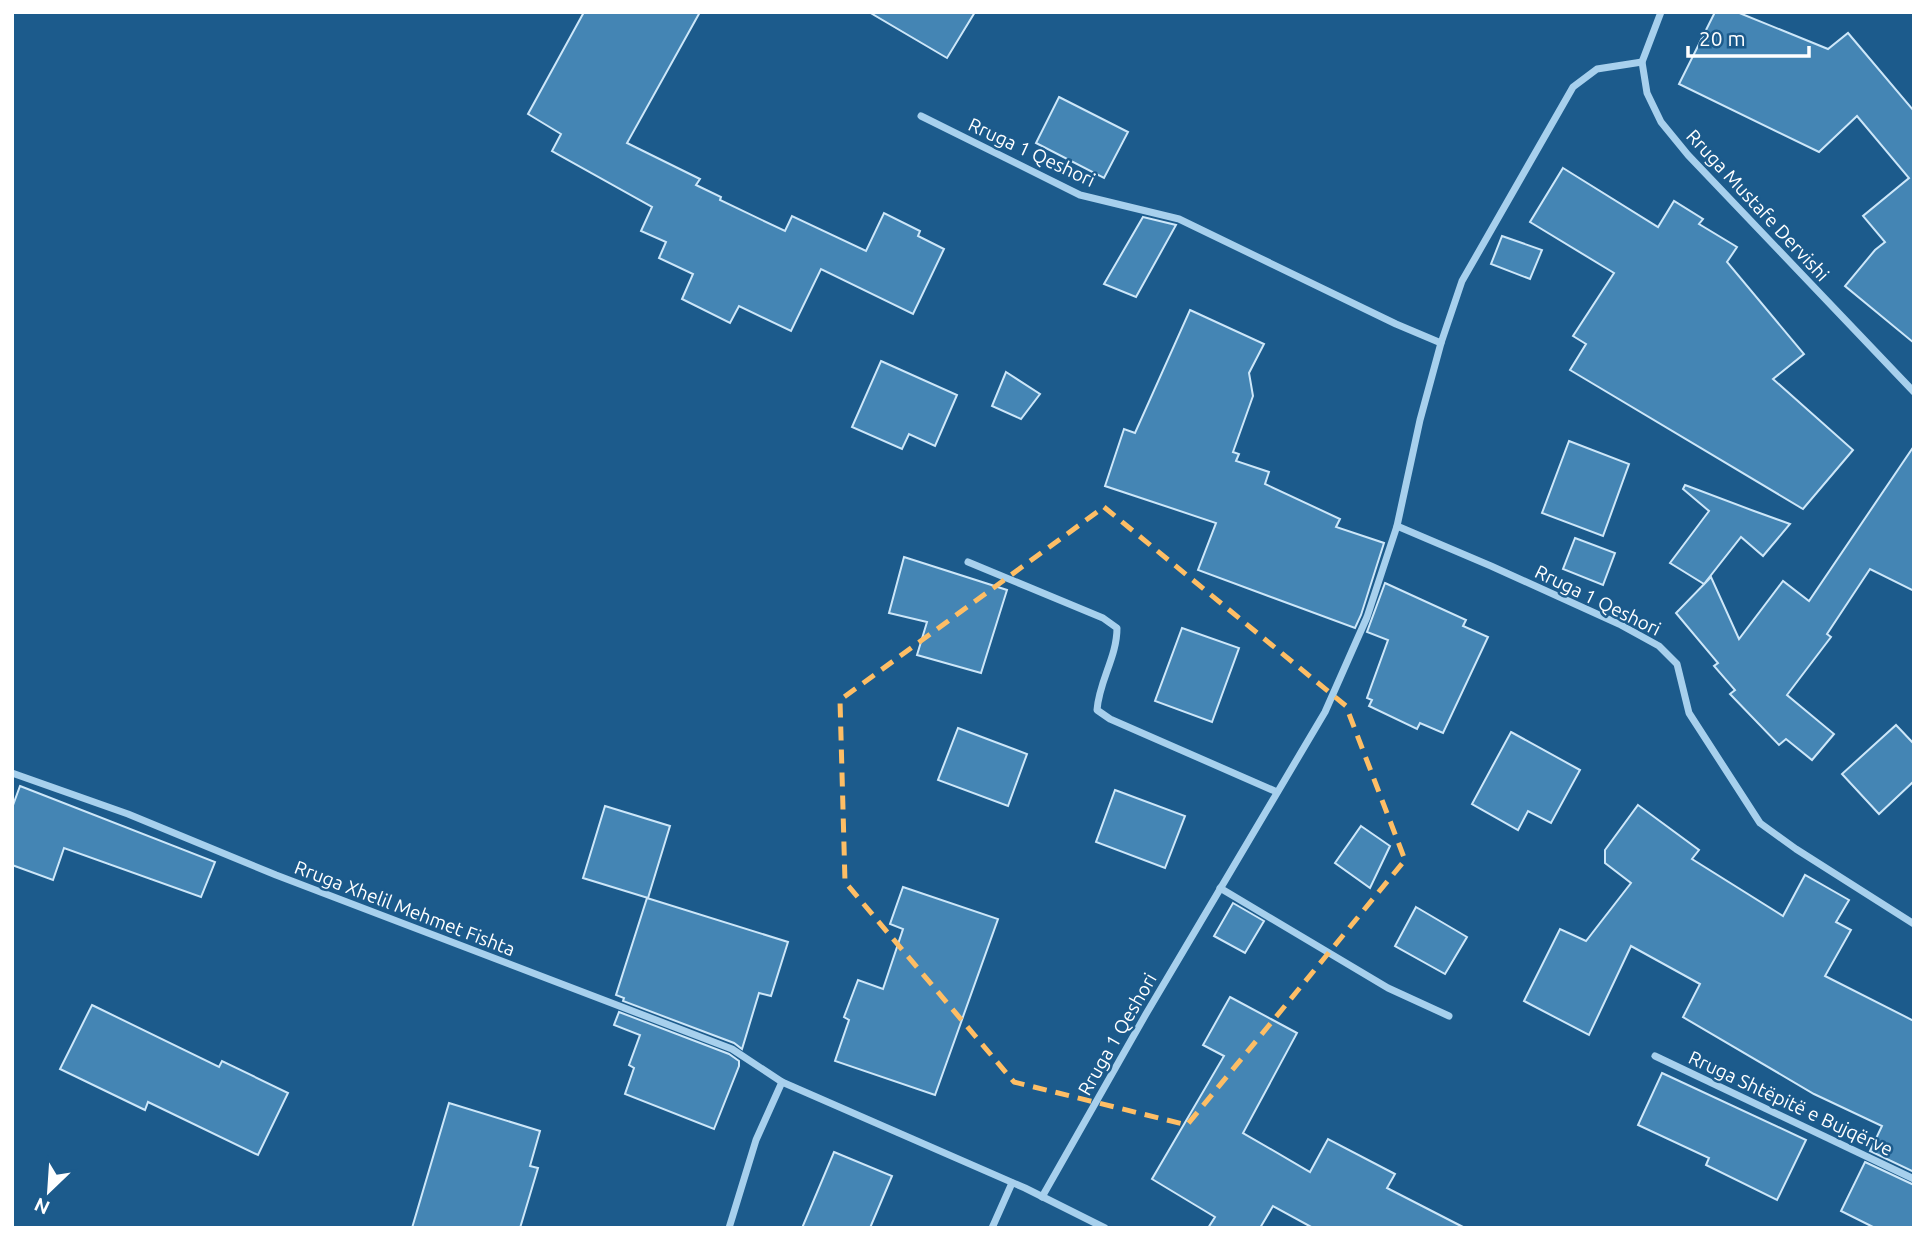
<svg xmlns="http://www.w3.org/2000/svg" width="1926" height="1240" viewBox="0 0 1926 1240" font-family="Ubuntu,sans-serif">
  <rect width="100%" height="100%" fill="#1c5b8c"/>
  <g fill="#4485b4" stroke="#cde7f9" stroke-width="2">
    <path d="M 584,12 L 700,12 L 627,143 L 700,179 L 696,185 L 721,197 L 720,200 L 785,231 L 792,216 L 866,251 L 884,213 L 920,231 L 918,236 L 944,249 L 913,314 L 821,269 L 791,331 L 739,306 L 730,323 L 682,299 L 693,274 L 659,258 L 666,242 L 641,231 L 652,207 L 552,151 L 561,134 L 528,114 Z"/>
    <path d="M 869,12 L 975,12 L 947,58 Z"/>
    <path d="M 1715,12 L 1737,12 L 1828,49 L 1848,33 L 1914,111 L 1914,343 L 1845,286 L 1875,250 L 1885,242 L 1863,216 L 1909,178 L 1857,116 L 1819,152 L 1679,84 Z"/>
    <path d="M 1059,97 L 1128,132 L 1104,178 L 1036,143 Z"/>
    <path d="M 1563,168 L 1658,227 L 1674,201 L 1703,219 L 1699,224 L 1737,247 L 1727,262 L 1804,354 L 1773,379 L 1853,450 L 1803,509 L 1570,370 L 1586,344 L 1573,336 L 1614,273 L 1530,222 Z"/>
    <path d="M 1143,217 L 1176,225 L 1136,297 L 1104,284 Z"/>
    <path d="M 1502,236 L 1542,250 L 1530,279 L 1491,264 Z"/>
    <path d="M 1190,310 L 1264,344 L 1249,373 L 1253,396 L 1233,452 L 1239,454 L 1236,461 L 1269,472 L 1265,484 L 1340,519 L 1336,527 L 1384,543 L 1361,615 L 1355,628 L 1198,570 L 1216,523 L 1105,486 L 1124,429 L 1135,433 Z"/>
    <path d="M 881,361 L 957,395 L 935,446 L 909,434 L 902,449 L 852,427 Z"/>
    <path d="M 1006,372 L 1040,394 L 1021,419 L 992,406 Z"/>
    <path d="M 1569,441 L 1629,464 L 1603,536 L 1542,513 Z"/>
    <path d="M 1914,446 L 1914,591 L 1870,569 L 1827,634 L 1831,637 L 1787,695 L 1834,734 L 1812,760 L 1786,739 L 1779,745 L 1730,694 L 1735,690 L 1714,666 L 1718,663 L 1676,613 L 1711,577 L 1739,639 L 1783,581 L 1809,601 Z"/>
    <path d="M 1685,485 L 1754,511 L 1790,524 L 1763,556 L 1741,537 L 1704,584 L 1670,563 L 1709,511 L 1683,489 Z"/>
    <path d="M 1575,538 L 1615,553 L 1603,585 L 1563,569 Z"/>
    <path d="M 904,557 L 1007,590 L 981,673 L 917,655 L 927,622 L 889,613 Z"/>
    <path d="M 1385,583 L 1466,620 L 1463,626 L 1488,637 L 1443,733 L 1420,723 L 1417,729 L 1369,706 L 1372,700 L 1367,698 L 1388,640 L 1367,632 Z"/>
    <path d="M 1182,628 L 1239,648 L 1212,722 L 1155,701 Z"/>
    <path d="M 1896,725 L 1914,744 L 1914,781 L 1879,814 L 1842,774 Z"/>
    <path d="M 958,728 L 1027,754 L 1008,806 L 938,780 Z"/>
    <path d="M 1511,732 L 1580,770 L 1551,823 L 1528,811 L 1518,830 L 1472,804 Z"/>
    <path d="M 20,786 L 215,862 L 201,897 L 64,848 L 53,880 L 12,865 L 12,808 Z"/>
    <path d="M 1115,790 L 1185,816 L 1165,868 L 1096,842 Z"/>
    <path d="M 1638,805 L 1699,850 L 1692,859 L 1783,916 L 1805,875 L 1849,900 L 1836,922 L 1851,930 L 1825,976 L 1914,1021 L 1914,1172 L 1870,1151 L 1882,1126 L 1814,1094 L 1683,1017 L 1700,984 L 1631,946 L 1589,1035 L 1524,1001 L 1560,929 L 1586,941 L 1631,883 L 1605,863 L 1605,850 Z"/>
    <path d="M 605,806 L 670,826 L 648,898 L 583,878 Z"/>
    <path d="M 1361,826 L 1390,846 L 1370,888 L 1335,863 Z"/>
    <path d="M 903,887 L 998,919 L 935,1095 L 835,1061 L 849,1020 L 844,1017 L 858,980 L 883,989 L 903,929 L 890,924 Z"/>
    <path d="M 647,898 L 788,942 L 771,996 L 759,993 L 742,1049 L 734,1043 L 623,1001 L 624,998 L 616,995 Z"/>
    <path d="M 1233,903 L 1264,921 L 1245,953 L 1214,936 Z"/>
    <path d="M 1416,907 L 1467,937 L 1445,974 L 1395,946 Z"/>
    <path d="M 1230,997 L 1297,1033 L 1243,1133 L 1310,1172 L 1328,1139 L 1395,1174 L 1387,1188 L 1465,1228 L 1313,1228 L 1273,1206 L 1260,1228 L 1208,1228 L 1215,1217 L 1152,1179 L 1224,1056 L 1203,1045 Z"/>
    <path d="M 92,1005 L 219,1067 L 222,1061 L 288,1093 L 258,1155 L 148,1102 L 145,1110 L 60,1069 Z"/>
    <path d="M 619,1012 L 729,1054 L 739,1061 L 739,1066 L 714,1129 L 625,1094 L 634,1068 L 629,1065 L 640,1035 L 614,1025 Z"/>
    <path d="M 1662,1073 L 1806,1140 L 1777,1200 L 1706,1165 L 1709,1158 L 1638,1125 Z"/>
    <path d="M 449,1103 L 540,1131 L 530,1166 L 538,1168 L 520,1228 L 412,1228 Z"/>
    <path d="M 834,1152 L 892,1176 L 870,1228 L 802,1228 Z"/>
    <path d="M 1865,1162 L 1914,1185 L 1914,1228 L 1875,1228 L 1841,1211 Z"/>
  </g>
  <g fill="none" stroke-linecap="round" stroke-linejoin="round">
    <g stroke="#a7d0ed" stroke-width="7">
      <path d="M 1661,12 L 1642,62 L 1647,93 L 1661,122 L 1688,155 L 1914,392"/>
      <path d="M 921,116 L 1080,195 L 1179,219 L 1396,324 L 1441,343"/>
      <path d="M 1397,526 L 1491,566 L 1619,624 L 1659,646 L 1677,664 L 1689,713 L 1760,823 L 1796,849 L 1914,924"/>
      <path d="M 968,562 L 1103,618 L 1117,628 C 1117,657 1099,681 1097,710 L 1110,719 L 1277,792"/>
      <path d="M 12,773 L 128,814 L 276,875 L 732,1049 L 782,1082"/>
      <path d="M 1220,888 L 1388,988 L 1449,1016"/>
      <path d="M 1655,1056 L 1914,1179"/>
      <path d="M 1042,1197 L 1146,1014 L 1325,712 L 1367,617 L 1397,526 L 1420,420 L 1441,343 L 1462,281 L 1573,87 L 1597,69 L 1642,62"/>
      <path d="M 729,1228 L 756,1140 L 782,1082 L 1025,1188 L 1105,1228"/>
      <path d="M 992,1228 L 1012,1183"/>
    </g>
  </g>
  <path fill="none" stroke="#febe65" stroke-width="5" stroke-dasharray="14 9" stroke-linejoin="round" d="M 1104,507 L 1346,706 L 1405,860 L 1187,1125 L 1014,1082 L 845,882 L 840,700 Z"/>
  <g text-anchor="middle" dominant-baseline="central" stroke-width="5" stroke-linejoin="round" paint-order="stroke">
    <g font-size="19" fill="#fff" stroke="#1c5b8c">
      <text transform="translate(1032 152) rotate(25)">Rruga 1 Qeshori</text>
      <text transform="translate(1758 205) rotate(47)">Rruga Mustafe Dervishi</text>
      <text transform="translate(1598 600) rotate(26)">Rruga 1 Qeshori</text>
      <text transform="translate(405 908) rotate(21)">Rruga Xhelil Mehmet Fishta</text>
      <text transform="translate(1117 1034) rotate(-60)">Rruga 1 Qeshori</text>
      <text transform="translate(1791 1103) rotate(25)">Rruga Shtëpitë e Bujqërve</text>
    </g>
  </g>
  <rect width="1926" height="1240" fill="none" stroke="#ffffff" stroke-width="28"/>
  <g transform="translate(49 1191) rotate(205)" stroke="#1c5b8c" stroke-width="5" paint-order="stroke">
  <path d="M0-5L12 26L0 18L-12 26Z" fill="#ffffff"/>
  <text y="-10" font-size="19" font-weight="bold" text-anchor="middle" fill="#ffffff">N</text>
  </g>
  <path d="M1688 46v10h121v-10" fill="none" stroke="#ffffff" stroke-width="3.5"/>
  <text x="1699" y="46" font-size="21" fill="#ffffff" stroke="#1c5b8c" stroke-width="5" paint-order="stroke">20 m</text>
</svg>
